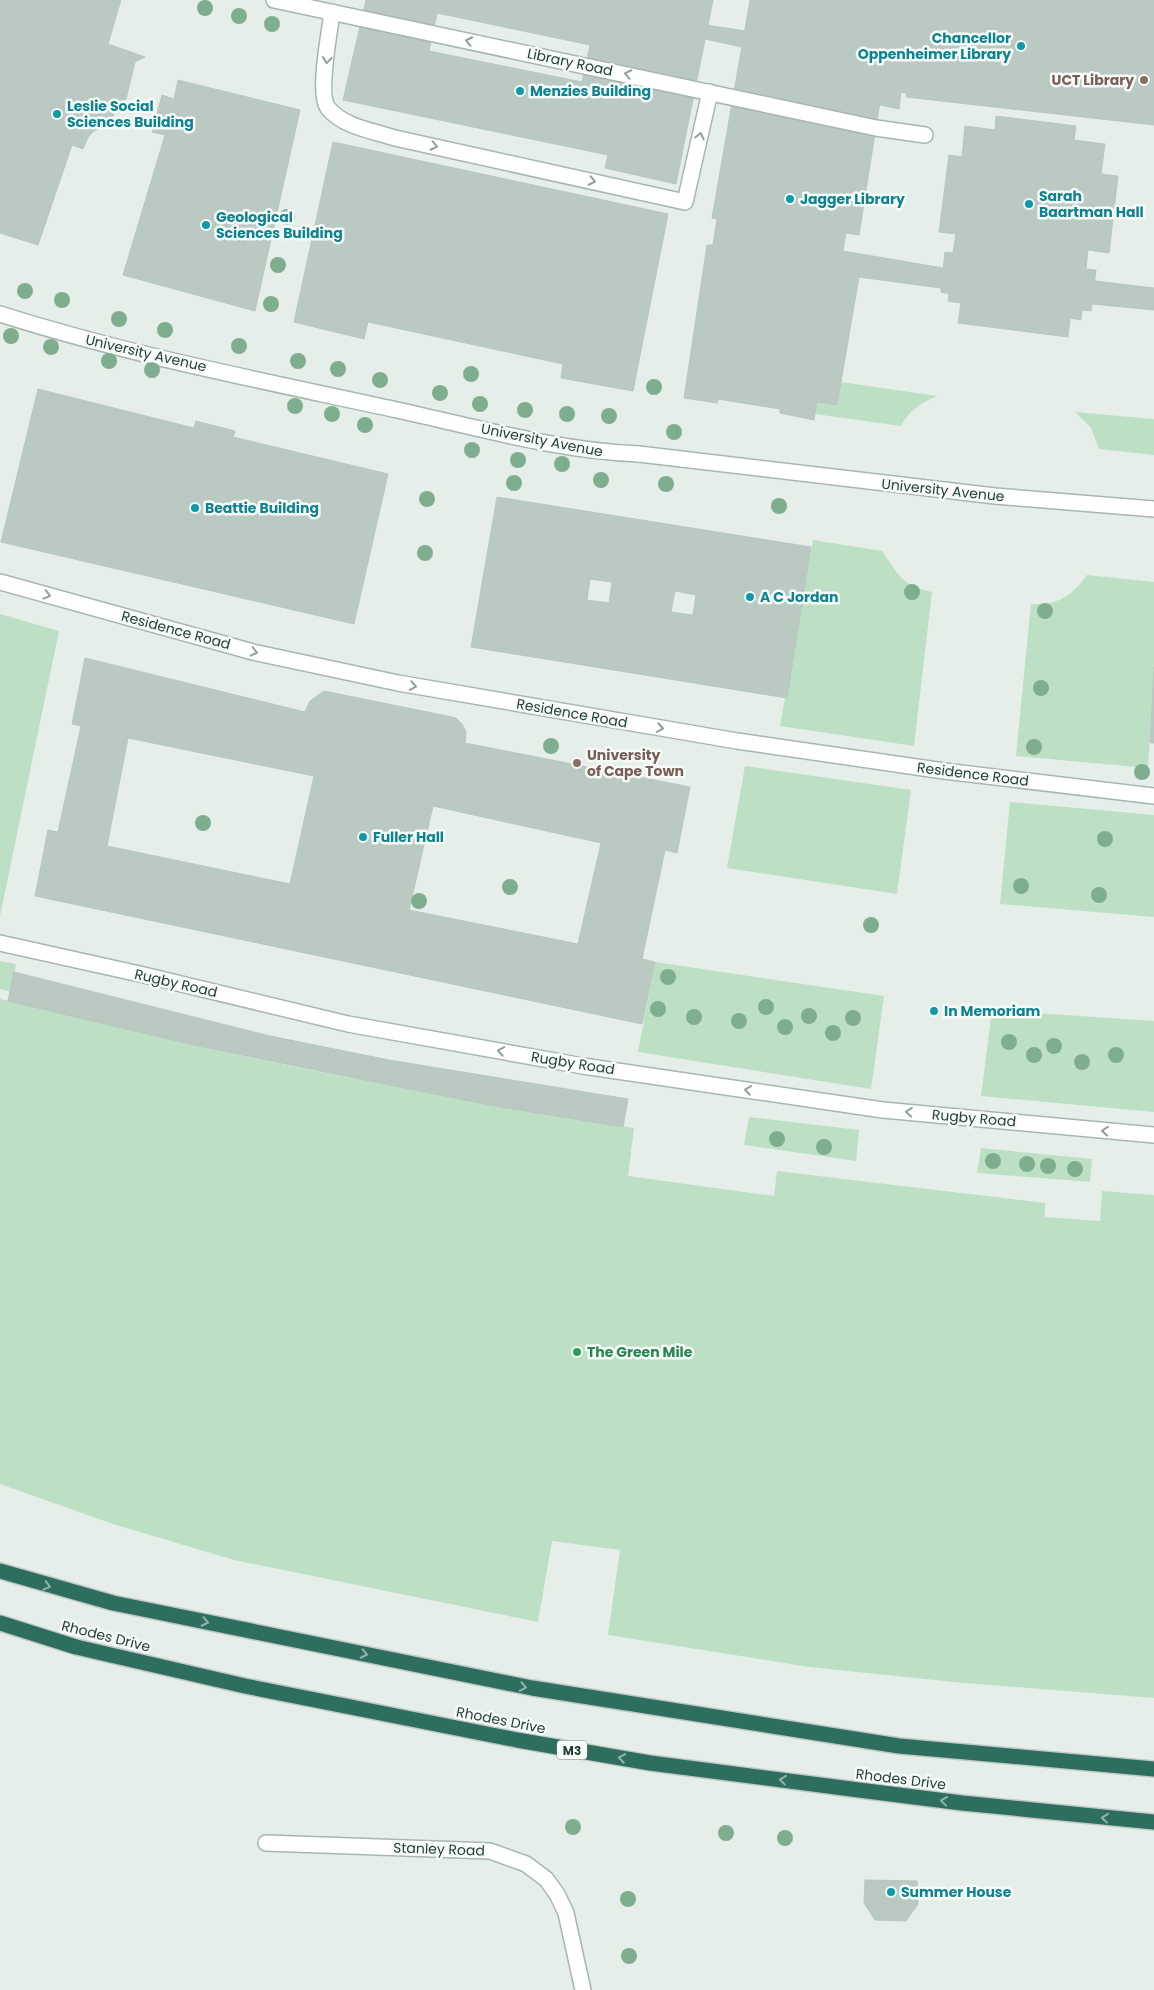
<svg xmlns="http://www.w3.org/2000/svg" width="1154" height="1990" viewBox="0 0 1154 1990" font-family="Poppins,sans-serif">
  <rect width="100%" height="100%" fill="#e5eee9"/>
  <g fill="#bde0c5">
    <path d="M 841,382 L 937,396 C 921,403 909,410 901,426 L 815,414 L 817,402 L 837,404 Z"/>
    <path d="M 1075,412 L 1154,419 L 1154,455 L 1099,449 L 1091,428 Z"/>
    <path d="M 813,540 L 882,551 C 899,575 902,586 932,592 L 914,746 L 780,726 Z"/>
    <path d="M 1087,575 L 1154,582 L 1154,667 L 1148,768 L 1016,756 L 1031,604 C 1057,606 1072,596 1087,575 Z"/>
    <path d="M 0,614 L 59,631 L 0,916 Z"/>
    <path d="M 745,766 L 911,790 L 897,894 L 727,868 Z"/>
    <path d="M 1010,802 L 1154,815 L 1154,917 L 1000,904 Z"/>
    <path d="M 0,961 L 16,964 L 11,992 L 0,989 Z"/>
    <path d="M 655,962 L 884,996 L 871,1089 L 638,1052 Z"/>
    <path d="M 0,999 C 64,1014 128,1030 192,1045 C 338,1077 486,1105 634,1128 L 628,1176 L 774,1196 L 777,1171 L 1045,1203 L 1045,1217 L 1100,1221 L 1102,1191 L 1154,1195 L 1154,1698 L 964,1683 L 809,1667 L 608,1635 L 620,1550 L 552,1541 L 538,1622 L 234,1560 L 113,1524 L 0,1484 Z"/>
    <path d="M 992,1010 L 1154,1021 L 1154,1112 L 981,1096 Z"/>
    <path d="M 749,1117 L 859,1130 L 856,1161 L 744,1145 Z"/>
    <path d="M 981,1148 L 1092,1159 L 1090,1182 L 977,1173 Z"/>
  </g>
  <g fill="#bac9c2" stroke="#b7c8c0" fill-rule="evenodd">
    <path d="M 0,0 L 121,0 L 108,44 L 145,57 L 135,62 L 126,99 L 117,104 L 111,123 L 94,131 L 88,137 L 83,149 L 72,145 L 38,245 L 0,233 Z"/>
    <path d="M 366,0 L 713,0 L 676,184 L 605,168 L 608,155 L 343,100 ZM 437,13 L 590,45 L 582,82 L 429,51 Z"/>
    <path d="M 750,0 L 896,0 L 859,235 L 846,233 L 814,420 L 780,413 L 780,409 L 718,399 L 717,403 L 684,398 L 707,245 L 713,245 L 717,219 L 712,218 Z"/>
    <path d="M 896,0 L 1154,0 L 1154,125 L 906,97 L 907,93 L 901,92 L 899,109 L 880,105 Z"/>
    <path d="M 707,25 L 745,31 L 742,47 L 705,39 Z"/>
    <path d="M 178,80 L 300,110 L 255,311 L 123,275 L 165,135 L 152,132 L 162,95 L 174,99 Z"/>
    <path d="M 996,116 L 1076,126 L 1074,140 L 1105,144 L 1101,174 L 1118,176 L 1109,253 L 1088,250 L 1086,269 L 1096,270 L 1091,311 L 1082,310 L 1081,320 L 1070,318 L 1068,337 L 958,323 L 961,303 L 948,301 L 949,294 L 941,292 L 945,252 L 953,253 L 956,234 L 939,232 L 949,155 L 962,157 L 965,126 L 995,130 Z"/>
    <path d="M 333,142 L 668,214 L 633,391 L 561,378 L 563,364 L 368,322 L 364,339 L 294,322 Z"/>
    <path d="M 843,251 L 943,268 L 941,288 L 859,277 L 837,405 L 817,402 Z"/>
    <path d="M 1095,281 L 1154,288 L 1154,310 L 1092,304 Z"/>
    <path d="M 38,389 L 194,428 L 196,421 L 235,431 L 233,437 L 388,474 L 354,624 L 1,542 Z"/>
    <path d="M 497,497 L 811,547 L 787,698 L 471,647 ZM 590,579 L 612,582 L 609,603 L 587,600 ZM 675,591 L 696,595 L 693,615 L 671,612 Z"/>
    <path d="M 85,658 L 305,712 L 310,701 L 324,691 L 447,716 L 456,718 L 462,724 L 466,732 L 465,743 L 690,787 L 677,853 L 665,850 L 642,959 L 655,962 L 642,1024 L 35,896 L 48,830 L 58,832 L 81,726 L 72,724 ZM 128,738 L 314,776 L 290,884 L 107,846 ZM 433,806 L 601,843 L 578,944 L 409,910 Z"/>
    <path d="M 1154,667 L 1154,743 L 1150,743 Z"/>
    <path d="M 14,972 L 270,1036 L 389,1060 L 628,1099 L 623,1127 L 500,1107 L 364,1080 L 193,1045 L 8,1001 Z"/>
    <path d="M 865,1880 L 917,1881 L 918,1904 L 906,1921 L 875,1920 L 864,1903 Z"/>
  </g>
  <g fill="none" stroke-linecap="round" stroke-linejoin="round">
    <g stroke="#a7b7b0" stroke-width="18">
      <g id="service">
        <path d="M 274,0 L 876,128 L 925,135"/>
        <path d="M 332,12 C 330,31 317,94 328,108 C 343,127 374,131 395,138 L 685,202 L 710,92"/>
        <path d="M 0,314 C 129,355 264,381 397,410 C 476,427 557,451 639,454"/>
      </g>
    </g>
    <g stroke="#a7b7b0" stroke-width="18">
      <path id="pedestrian" d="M 639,454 L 995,496 L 1154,509"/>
    </g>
    <g stroke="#a7b7b0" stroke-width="18">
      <g id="minor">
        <path d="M 0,582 L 253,652 L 398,683 L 737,741 L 944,771 L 1154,796"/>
        <path d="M 0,943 L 144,975 L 348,1024 L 583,1066 L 883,1110 L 1154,1135"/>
        <path d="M 266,1843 L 490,1851 L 526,1864 L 546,1879 L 557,1894 L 566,1913 L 583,1990"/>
      </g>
    </g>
    <g stroke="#c1cac7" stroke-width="18">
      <g id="motorway">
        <path d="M 0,1571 L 113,1603 L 532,1688 L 899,1746 L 1154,1769"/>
        <path d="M 0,1623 L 76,1647 L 245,1686 L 517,1740 L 650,1763 L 859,1790 L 962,1803 L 1154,1822"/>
      </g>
    </g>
    <use href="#service" stroke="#fff" stroke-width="15"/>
    <use href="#pedestrian" stroke="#fff" stroke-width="15"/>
    <use href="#minor" stroke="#fff" stroke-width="15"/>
    <use href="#motorway" stroke="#2e6e5e" stroke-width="15"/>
  </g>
  <g fill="#7fae8f">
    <circle cx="205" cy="8" r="8"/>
    <circle cx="239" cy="16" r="8"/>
    <circle cx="272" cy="24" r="8"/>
    <circle cx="287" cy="217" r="8"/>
    <circle cx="278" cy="265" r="8"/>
    <circle cx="25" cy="291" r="8"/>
    <circle cx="62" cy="300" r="8"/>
    <circle cx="271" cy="304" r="8"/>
    <circle cx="119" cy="319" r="8"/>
    <circle cx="165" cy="330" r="8"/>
    <circle cx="11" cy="336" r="8"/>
    <circle cx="239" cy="346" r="8"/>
    <circle cx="51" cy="347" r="8"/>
    <circle cx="109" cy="361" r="8"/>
    <circle cx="298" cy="361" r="8"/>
    <circle cx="338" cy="369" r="8"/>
    <circle cx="152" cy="370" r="8"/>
    <circle cx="471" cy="374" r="8"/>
    <circle cx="380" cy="380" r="8"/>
    <circle cx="654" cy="387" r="8"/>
    <circle cx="440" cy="393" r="8"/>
    <circle cx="480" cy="404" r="8"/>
    <circle cx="295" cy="406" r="8"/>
    <circle cx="525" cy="410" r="8"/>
    <circle cx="332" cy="414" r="8"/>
    <circle cx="567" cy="414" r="8"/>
    <circle cx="609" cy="416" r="8"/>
    <circle cx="365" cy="425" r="8"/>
    <circle cx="674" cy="432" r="8"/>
    <circle cx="472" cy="450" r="8"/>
    <circle cx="518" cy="460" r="8"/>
    <circle cx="562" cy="464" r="8"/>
    <circle cx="601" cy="480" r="8"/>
    <circle cx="514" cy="483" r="8"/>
    <circle cx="666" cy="484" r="8"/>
    <circle cx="427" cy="499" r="8"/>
    <circle cx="779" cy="506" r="8"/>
    <circle cx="425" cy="553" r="8"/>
    <circle cx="912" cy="592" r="8"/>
    <circle cx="1045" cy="611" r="8"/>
    <circle cx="1041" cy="688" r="8"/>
    <circle cx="551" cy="746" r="8"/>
    <circle cx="1034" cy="747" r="8"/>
    <circle cx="1142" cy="772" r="8"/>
    <circle cx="203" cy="823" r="8"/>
    <circle cx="1105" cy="839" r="8"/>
    <circle cx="1021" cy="886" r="8"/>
    <circle cx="510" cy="887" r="8"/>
    <circle cx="1099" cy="895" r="8"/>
    <circle cx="419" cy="901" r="8"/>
    <circle cx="871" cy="925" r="8"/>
    <circle cx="668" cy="977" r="8"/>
    <circle cx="766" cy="1007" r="8"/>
    <circle cx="658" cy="1009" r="8"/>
    <circle cx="809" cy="1016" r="8"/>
    <circle cx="694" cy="1017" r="8"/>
    <circle cx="853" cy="1018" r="8"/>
    <circle cx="739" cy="1021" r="8"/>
    <circle cx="785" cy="1027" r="8"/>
    <circle cx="833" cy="1033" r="8"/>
    <circle cx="1009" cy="1042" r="8"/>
    <circle cx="1054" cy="1046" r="8"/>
    <circle cx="1034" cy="1055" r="8"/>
    <circle cx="1116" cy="1055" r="8"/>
    <circle cx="1082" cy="1062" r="8"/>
    <circle cx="777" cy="1139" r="8"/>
    <circle cx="824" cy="1147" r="8"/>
    <circle cx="993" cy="1161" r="8"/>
    <circle cx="1027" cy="1164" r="8"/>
    <circle cx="1048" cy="1166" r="8"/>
    <circle cx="1075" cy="1169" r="8"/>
    <circle cx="573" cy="1827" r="8"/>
    <circle cx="726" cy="1833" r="8"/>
    <circle cx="785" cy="1838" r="8"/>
    <circle cx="628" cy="1899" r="8"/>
    <circle cx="629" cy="1956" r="8"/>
  </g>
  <defs><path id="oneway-chevron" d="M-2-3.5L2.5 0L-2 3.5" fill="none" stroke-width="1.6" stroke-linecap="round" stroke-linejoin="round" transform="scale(1.25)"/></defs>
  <g stroke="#91a09b">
    <use href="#oneway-chevron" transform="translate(469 41) rotate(-168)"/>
    <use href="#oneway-chevron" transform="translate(327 60) rotate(96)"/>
    <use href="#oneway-chevron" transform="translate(628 74) rotate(-168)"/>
    <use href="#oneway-chevron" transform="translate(700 136) rotate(-77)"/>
    <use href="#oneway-chevron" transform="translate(434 146) rotate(12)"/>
    <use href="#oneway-chevron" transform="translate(592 181) rotate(12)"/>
    <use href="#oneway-chevron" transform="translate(47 595) rotate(15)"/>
    <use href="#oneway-chevron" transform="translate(254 652) rotate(14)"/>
    <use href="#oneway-chevron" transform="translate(413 686) rotate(10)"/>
    <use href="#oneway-chevron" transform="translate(660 728) rotate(10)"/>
    <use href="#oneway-chevron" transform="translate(501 1051) rotate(-170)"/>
    <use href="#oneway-chevron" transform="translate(748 1090) rotate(-172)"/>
    <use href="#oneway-chevron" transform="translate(909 1112) rotate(-175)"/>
    <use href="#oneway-chevron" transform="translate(1105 1131) rotate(-175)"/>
  </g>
  <g stroke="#92b4ab">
    <use href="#oneway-chevron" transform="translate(47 1586) rotate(15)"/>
    <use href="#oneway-chevron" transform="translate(205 1622) rotate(12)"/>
    <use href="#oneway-chevron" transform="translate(364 1654) rotate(12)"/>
    <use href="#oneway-chevron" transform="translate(523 1687) rotate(11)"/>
    <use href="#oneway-chevron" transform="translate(622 1758) rotate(-170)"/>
    <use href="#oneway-chevron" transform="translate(783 1780) rotate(-173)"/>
    <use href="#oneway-chevron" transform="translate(944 1801) rotate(-173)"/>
    <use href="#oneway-chevron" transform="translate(1105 1818) rotate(-174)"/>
  </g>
  <g fill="#0f9aa8" stroke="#f6faf8" stroke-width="2">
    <circle cx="1021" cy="46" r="5"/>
    <circle cx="520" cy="91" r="5"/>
    <circle cx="57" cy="114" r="5"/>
    <circle cx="790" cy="199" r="5"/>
    <circle cx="1029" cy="204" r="5"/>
    <circle cx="206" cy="225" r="5"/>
    <circle cx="195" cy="508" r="5"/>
    <circle cx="750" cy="597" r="5"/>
    <circle cx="363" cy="837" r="5"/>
    <circle cx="934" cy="1011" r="5"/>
    <circle cx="891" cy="1892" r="5"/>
  </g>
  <g fill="#8d6e63" stroke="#f6faf8" stroke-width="2">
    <circle cx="1144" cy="80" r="5"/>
    <circle cx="577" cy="763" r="5"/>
  </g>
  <circle fill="#2e9e5b" stroke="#f6faf8" stroke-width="2" cx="577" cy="1352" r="5"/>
  <g text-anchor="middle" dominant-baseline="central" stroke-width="5" stroke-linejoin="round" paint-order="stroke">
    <rect fill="#f6faf8" stroke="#627871" stroke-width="1" x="557" y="1740.5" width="30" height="19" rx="4"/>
    <g font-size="12" font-weight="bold" fill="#234137">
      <text x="572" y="1750">M3</text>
    </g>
    <g font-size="14" font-weight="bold" fill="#0d838f" stroke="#f6faf8" text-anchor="start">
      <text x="1011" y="38" text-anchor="end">Chancellor<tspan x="1011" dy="16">Oppenheimer Library</tspan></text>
      <text x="530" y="91">Menzies Building</text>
      <text x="67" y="106">Leslie Social<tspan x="67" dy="16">Sciences Building</tspan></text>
      <text x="1039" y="196">Sarah<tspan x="1039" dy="16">Baartman Hall</tspan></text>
      <text x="800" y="199">Jagger Library</text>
      <text x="216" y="217">Geological<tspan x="216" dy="16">Sciences Building</tspan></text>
      <text x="205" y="508">Beattie Building</text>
      <text x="760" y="597">A C Jordan</text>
      <text x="373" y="837">Fuller Hall</text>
      <text x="944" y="1011">In Memoriam</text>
      <text x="901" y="1892">Summer House</text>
    </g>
    <g font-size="14" fill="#234137" stroke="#f6faf8">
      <text transform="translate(570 62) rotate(12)">Library Road</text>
      <text transform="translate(146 353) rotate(13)">University Avenue</text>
      <text transform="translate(542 440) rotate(11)">University Avenue</text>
      <text transform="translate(943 490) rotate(6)">University Avenue</text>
      <text transform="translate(176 630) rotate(15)">Residence Road</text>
      <text transform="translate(572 713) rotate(10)">Residence Road</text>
      <text transform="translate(973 774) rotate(7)">Residence Road</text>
      <text transform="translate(176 983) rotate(13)">Rugby Road</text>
      <text transform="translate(573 1063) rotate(9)">Rugby Road</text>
      <text transform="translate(974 1118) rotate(5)">Rugby Road</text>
      <text transform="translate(106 1636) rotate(14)">Rhodes Drive</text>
      <text transform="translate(501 1720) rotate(11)">Rhodes Drive</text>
      <text transform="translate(901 1779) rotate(7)">Rhodes Drive</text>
      <text transform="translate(439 1849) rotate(2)">Stanley Road</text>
    </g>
    <g font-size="14" font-weight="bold" fill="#785e54" stroke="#f6faf8" text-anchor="end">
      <text x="1134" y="80">UCT Library</text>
      <text x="587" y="755" text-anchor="start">University<tspan x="587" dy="16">of Cape Town</tspan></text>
    </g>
    <g font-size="14" font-weight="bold" fill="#27864d" stroke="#f6faf8" text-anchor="start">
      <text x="587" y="1352">The Green Mile</text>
    </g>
  </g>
</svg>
